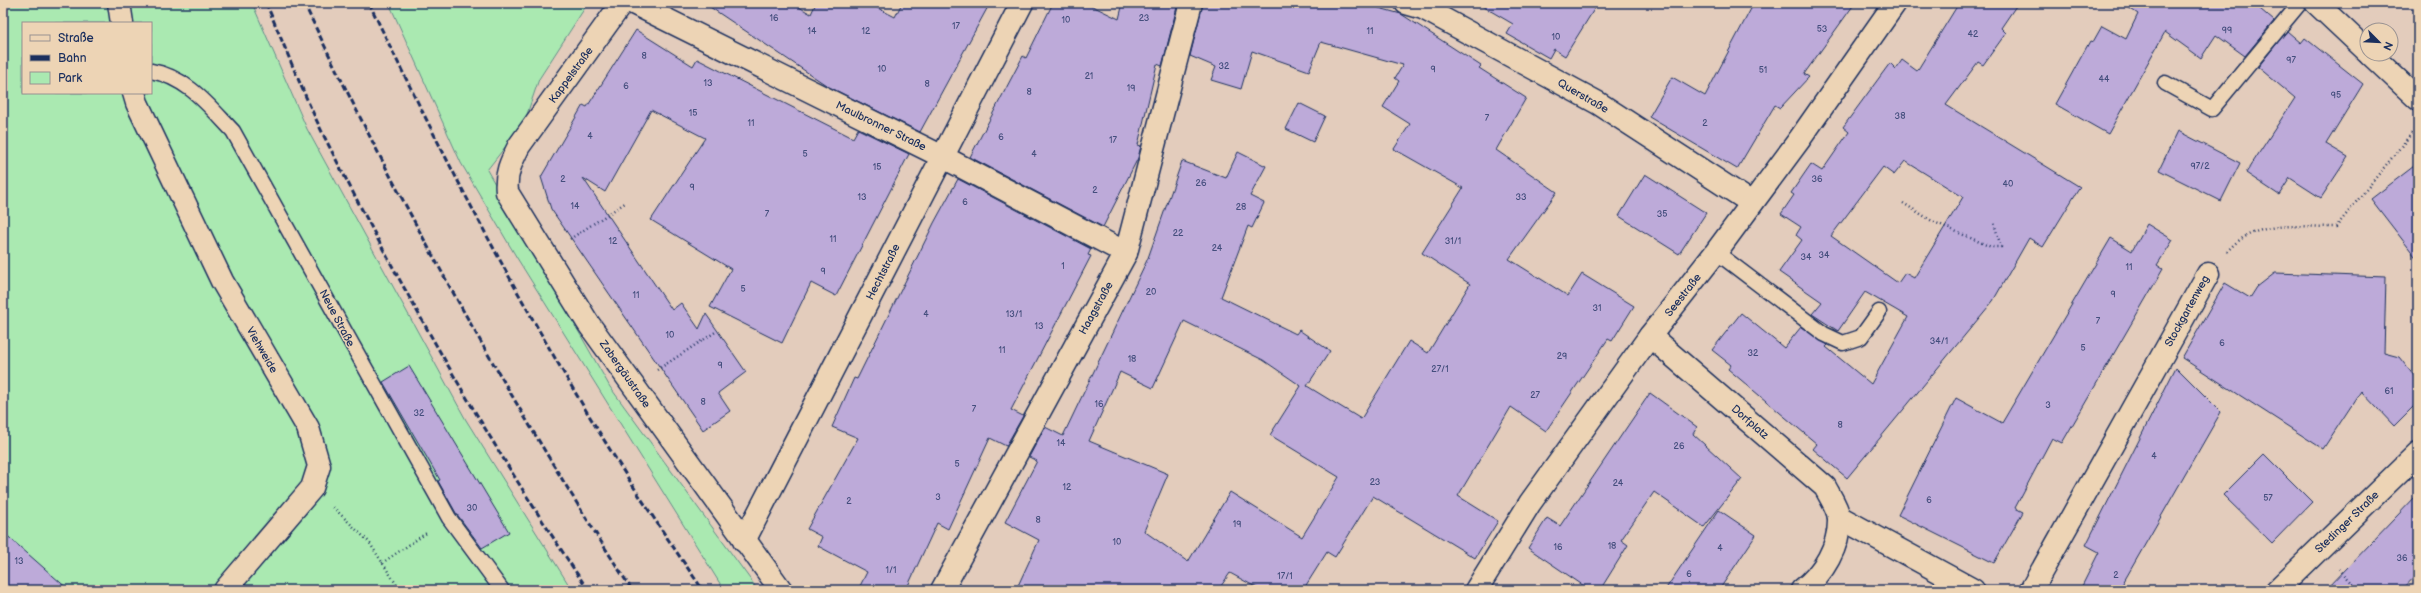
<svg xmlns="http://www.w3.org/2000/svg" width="2421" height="593" viewBox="0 0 2421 593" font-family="'Balsamiq Sans',sans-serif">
  <rect width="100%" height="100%" fill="#e3ccbc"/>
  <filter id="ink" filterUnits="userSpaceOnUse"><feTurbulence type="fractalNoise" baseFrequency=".025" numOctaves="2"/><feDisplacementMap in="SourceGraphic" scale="8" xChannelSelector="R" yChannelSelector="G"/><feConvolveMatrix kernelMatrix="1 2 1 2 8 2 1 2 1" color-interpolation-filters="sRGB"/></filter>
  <g filter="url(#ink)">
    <g fill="#aae9b1" stroke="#628c88" fill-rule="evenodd">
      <path d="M 3,3 L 252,3 L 307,129 L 466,420 L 572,590 L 3,590 ZM 23,23 L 151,23 L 151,93 L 23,93 Z"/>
      <path d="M 389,3 L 588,3 L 539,79 L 524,123 L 487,170 L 610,387 L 758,590 L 724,590 L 517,258 L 461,163 Z"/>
    </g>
    <g fill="#bdaad9" stroke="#1b2f5e" fill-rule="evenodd">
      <path d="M 704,3 L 792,3 L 811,14 L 816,3 L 868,3 L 895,17 L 902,3 L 990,3 L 920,132 L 829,87 Z"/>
      <path d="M 1053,3 L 1086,3 L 1119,19 L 1123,3 L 1178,3 L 1162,66 L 1157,64 L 1138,145 L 1141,146 L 1138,158 L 1103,227 L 970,157 L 1023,56 L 1026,58 Z"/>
      <path d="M 1203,3 L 1361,3 L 1401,14 L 1481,66 L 1479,68 L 1526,98 L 1496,150 L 1557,192 L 1509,259 L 1568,296 L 1582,274 L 1634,306 L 1612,341 L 1608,339 L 1546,431 L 1511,407 L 1458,496 L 1498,521 L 1475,558 L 1373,496 L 1335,557 L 1327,552 L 1303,590 L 1261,590 L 1230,573 L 1221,586 L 1227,590 L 1016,590 L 1039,540 L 1005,522 L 1037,461 L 1029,457 L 1045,427 L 1063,436 L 1148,258 L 1182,161 L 1226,178 L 1238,152 L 1266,166 L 1250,196 L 1264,203 L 1252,228 L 1248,226 L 1221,297 L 1296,334 L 1299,330 L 1330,351 L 1307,386 L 1361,419 L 1409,341 L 1428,353 L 1470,284 L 1422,253 L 1463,188 L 1394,149 L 1410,124 L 1383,107 L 1399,81 L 1395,78 L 1403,65 L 1321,42 L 1309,71 L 1252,51 L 1241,89 L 1211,80 L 1216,67 L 1190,56 ZM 1184,321 L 1263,360 L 1301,386 L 1270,435 L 1339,477 L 1302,537 L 1230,492 L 1188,562 L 1144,531 L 1168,474 L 1089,441 L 1120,372 L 1153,388 Z"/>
      <path d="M 1477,3 L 1598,3 L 1565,56 L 1554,49 L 1549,58 L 1507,34 L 1513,24 Z"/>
      <path d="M 1754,3 L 1855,3 L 1804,74 L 1809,77 L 1780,108 L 1775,105 L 1737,169 L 1649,117 L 1672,77 L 1705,96 Z"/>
      <path d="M 1959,3 L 2018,3 L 2001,28 L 2006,33 L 1983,65 L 1978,62 L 1946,105 L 2080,187 L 2043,247 L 2029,238 L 1993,301 L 1847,478 L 1813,449 L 1817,444 L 1728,369 L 1731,365 L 1712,350 L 1741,313 L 1784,348 L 1801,327 L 1828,345 L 1826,347 L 1871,384 L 1908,317 L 1865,292 L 1838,331 L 1812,314 L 1822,302 L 1779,272 L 1802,240 L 1796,235 L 1801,227 L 1781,214 L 1794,195 L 1791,193 L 1811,164 L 1822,171 L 1849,132 L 1843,127 L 1890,63 L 1896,69 L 1902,60 L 1917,71 ZM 1905,161 L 1963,197 L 1914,278 L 1905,273 L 1898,283 L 1831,236 L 1883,167 L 1894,175 Z"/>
      <path d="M 2122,3 L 2253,3 L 2274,21 L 2245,56 L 2216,35 L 2201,58 L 2165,32 L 2108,134 L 2055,104 L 2090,41 L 2093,42 L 2102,26 L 2126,39 L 2138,14 Z"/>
      <path d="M 636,30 L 693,66 L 697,59 L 853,138 L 858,129 L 909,154 L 836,296 L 811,283 L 782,343 L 710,307 L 731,269 L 651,220 L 705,138 L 651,110 L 605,192 L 583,178 L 672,310 L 681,303 L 699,329 L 706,314 L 746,372 L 718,393 L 730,411 L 703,430 L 551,209 L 541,177 L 583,105 L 587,107 Z"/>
      <path d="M 2287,31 L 2301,43 L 2305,38 L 2363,84 L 2326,144 L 2348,157 L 2321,198 L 2290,178 L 2279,195 L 2246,173 L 2295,98 L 2258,67 Z"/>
      <path d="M 1299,103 L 1325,116 L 1313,142 L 1286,129 Z"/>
      <path d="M 2178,131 L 2240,163 L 2221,201 L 2159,170 Z"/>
      <path d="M 2418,163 L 2418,260 L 2371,199 Z"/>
      <path d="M 1645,174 L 1706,213 L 1679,254 L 1619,216 Z"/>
      <path d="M 958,179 L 1091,249 L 1088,255 L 1091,256 L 1011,410 L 1023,416 L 1006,446 L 990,438 L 948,529 L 937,523 L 906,590 L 858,590 L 867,572 L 818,546 L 822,537 L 807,529 L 858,438 L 832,427 L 854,378 L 857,379 L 934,223 Z"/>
      <path d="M 2147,224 L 2173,240 L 2157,265 L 2163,269 L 2062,443 L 2052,438 L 2015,508 L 2023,512 L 1994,563 L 1898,515 L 1956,398 L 2002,423 L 2111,238 L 2132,251 Z"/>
      <path d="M 2275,273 L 2386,277 L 2384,353 L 2399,357 L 2418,381 L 2418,402 L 2394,426 L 2361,391 L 2323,449 L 2182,358 L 2225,283 L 2250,298 L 2257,287 Z"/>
      <path d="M 409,366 L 509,532 L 482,548 L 456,513 L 438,481 L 440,480 L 383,382 Z"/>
      <path d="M 2176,367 L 2221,412 L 2119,590 L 2080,590 L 2099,552 L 2086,545 Z"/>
      <path d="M 1650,393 L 1697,427 L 1693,434 L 1742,479 L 1704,527 L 1654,492 L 1621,540 L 1628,545 L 1600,590 L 1590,590 L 1528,548 L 1547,518 L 1560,526 Z"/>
      <path d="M 2264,454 L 2312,502 L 2272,543 L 2223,495 Z"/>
      <path d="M 2418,494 L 2418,573 L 2402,590 L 2326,590 Z"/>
      <path d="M 1719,510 L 1756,535 L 1719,590 L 1665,590 Z"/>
      <path d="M 3,532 L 69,590 L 3,590 Z"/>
    </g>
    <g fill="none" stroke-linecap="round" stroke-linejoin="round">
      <g stroke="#1b2f5e" stroke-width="17">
        <g id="service">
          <path d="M 151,71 C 187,77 209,106 233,131 L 449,518 L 502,590"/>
          <path d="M 2165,83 L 2212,109 L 2300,3"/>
          <path d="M 1716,252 L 1824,334 L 1843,343 L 1861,337 L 1879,312"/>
        </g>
      </g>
      <g stroke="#1b2f5e" stroke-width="25">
        <g id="minor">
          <path d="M 119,3 L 122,23"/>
          <path d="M 622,3 L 519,146 C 511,162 505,174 507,192 L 588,323 L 781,590"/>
          <path d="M 633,3 L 943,157 L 1126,253"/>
          <path d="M 1406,3 L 1423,8 L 1598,103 L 1752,203"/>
          <path d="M 134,93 L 137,103 L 222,281 L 308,428 L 319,466 L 312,488 L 225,590"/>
          <path d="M 1839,517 L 1973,590"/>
          <path d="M 744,541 L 1022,3"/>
          <path d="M 942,590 L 1126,253 L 1191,3"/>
          <path d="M 2031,590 L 2208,274"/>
          <path d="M 2277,590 L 2418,453"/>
        </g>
      </g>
      <g stroke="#1b2f5e" stroke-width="25">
        <g id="tertiary">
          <path d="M 2316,3 L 2367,51"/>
          <path d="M 2370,54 L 2418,99"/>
          <path d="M 1650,336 L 1825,487 C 1829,495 1838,508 1839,518 C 1840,546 1823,574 1802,590"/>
          <path d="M 1476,590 L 1530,503 L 1650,336 L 1716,252 L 1799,140 L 1895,3"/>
        </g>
      </g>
      <g stroke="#1b2f5e" stroke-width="2.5" stroke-dasharray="1 3" stroke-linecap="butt">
        <path d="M 1903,203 L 1932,221 L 1991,247 L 2001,247 L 1994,223"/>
        <path d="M 570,239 L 625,203"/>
        <path d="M 2227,252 C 2254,219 2297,227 2336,227 L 2416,128"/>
        <path d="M 657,370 L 717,331"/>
        <path d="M 333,507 L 369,542 L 400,590"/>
        <path d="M 382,563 L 428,532"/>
        <path d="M 2339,569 L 2359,590"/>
      </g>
      <use href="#service" stroke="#edd4b5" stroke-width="14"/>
      <use href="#minor" stroke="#edd4b5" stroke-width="22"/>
      <use href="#tertiary" stroke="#edd4b5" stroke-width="22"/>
      <g stroke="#1b2f5e" stroke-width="3" stroke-dasharray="6 3" stroke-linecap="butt">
        <path d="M 266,3 C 285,47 303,93 324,136 C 403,292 490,445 588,590"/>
        <path d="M 304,3 C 400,205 510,402 632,590"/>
        <path d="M 369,3 C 467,206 573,406 703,590"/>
      </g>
    </g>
  </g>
  <g text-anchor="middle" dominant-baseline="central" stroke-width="3" stroke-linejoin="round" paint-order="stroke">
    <g font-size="9" fill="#444e7d">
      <text x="774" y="18">16</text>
      <text x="1144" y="18">23</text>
      <text x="1066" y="20">10</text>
      <text x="956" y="26">17</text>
      <text x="1822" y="29">53</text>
      <text x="2227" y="30">99</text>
      <text x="812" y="31">14</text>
      <text x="866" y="31">12</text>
      <text x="1370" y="31">11</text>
      <text x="1973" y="34">42</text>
      <text x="1556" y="37">10</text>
      <text x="644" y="56">8</text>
      <text x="2291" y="60">97</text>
      <text x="1224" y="66">32</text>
      <text x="882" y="69">10</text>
      <text x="1433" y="69">9</text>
      <text x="1763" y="70">51</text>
      <text x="1089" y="76">21</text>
      <text x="2104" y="79">44</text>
      <text x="708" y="83">13</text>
      <text x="927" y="84">8</text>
      <text x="626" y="86">6</text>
      <text x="1131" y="88">19</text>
      <text x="1029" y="92">8</text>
      <text x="2336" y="95">95</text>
      <text x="693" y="113">15</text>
      <text x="1900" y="116">38</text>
      <text x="1487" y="118">7</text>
      <text x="751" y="123">11</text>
      <text x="1705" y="123">2</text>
      <text x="590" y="136">4</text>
      <text x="1001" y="137">6</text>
      <text x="1113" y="140">17</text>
      <text x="805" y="154">5</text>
      <text x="1034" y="154">4</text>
      <text x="2200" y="166">97/2</text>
      <text x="877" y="167">15</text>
      <text x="563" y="179">2</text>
      <text x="1817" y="179">36</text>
      <text x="1201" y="183">26</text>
      <text x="2008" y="184">40</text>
      <text x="692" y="187">9</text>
      <text x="1095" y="190">2</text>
      <text x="862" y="197">13</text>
      <text x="1521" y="197">33</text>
      <text x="965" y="202">6</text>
      <text x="575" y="206">14</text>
      <text x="1241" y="207">28</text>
      <text x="767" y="214">7</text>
      <text x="1662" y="214">35</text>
      <text x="1178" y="233">22</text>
      <text x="833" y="239">11</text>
      <text x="613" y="241">12</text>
      <text x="1453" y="241">31/1</text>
      <text x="1217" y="248">24</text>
      <text x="1824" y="255">34</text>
      <text x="1806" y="257">34</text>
      <text x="1063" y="266">1</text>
      <text x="2129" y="267">11</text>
      <text x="823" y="271">9</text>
      <text x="743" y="289">5</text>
      <text x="1151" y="292">20</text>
      <text x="2113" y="294">9</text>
      <text x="636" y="295">11</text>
      <text x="1597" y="308">31</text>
      <text x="926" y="314">4</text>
      <text x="1014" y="314">13/1</text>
      <text x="2098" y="321">7</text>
      <text x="1039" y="326">13</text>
      <text x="670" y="335">10</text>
      <text x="1939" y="341">34/1</text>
      <text x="2222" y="343">6</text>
      <text x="2083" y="348">5</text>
      <text x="1002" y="350">11</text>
      <text x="1753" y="353">32</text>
      <text x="1562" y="356">29</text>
      <text x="1132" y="359">18</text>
      <text x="720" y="365">9</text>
      <text x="1440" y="369">27/1</text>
      <text x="2389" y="391">61</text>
      <text x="1535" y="395">27</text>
      <text x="703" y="402">8</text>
      <text x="1099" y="404">16</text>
      <text x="2048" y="405">3</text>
      <text x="974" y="409">7</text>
      <text x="419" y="413">32</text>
      <text x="1840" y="425">8</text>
      <text x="1061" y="443">14</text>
      <text x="1679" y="446">26</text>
      <text x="2154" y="456">4</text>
      <text x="957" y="464">5</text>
      <text x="1375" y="482">23</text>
      <text x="1618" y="483">24</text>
      <text x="1067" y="487">12</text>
      <text x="938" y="497">3</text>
      <text x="2268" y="498">57</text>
      <text x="1929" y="500">6</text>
      <text x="849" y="501">2</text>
      <text x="472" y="508">30</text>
      <text x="1038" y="520">8</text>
      <text x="1237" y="524">19</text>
      <text x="1117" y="542">10</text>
      <text x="1612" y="546">18</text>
      <text x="1558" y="547">16</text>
      <text x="1720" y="548">4</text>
      <text x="2402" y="558">36</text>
      <text x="19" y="561">13</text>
      <text x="891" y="570">1/1</text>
      <text x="1689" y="574">6</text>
      <text x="2116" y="575">2</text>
      <text x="1285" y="576">17/1</text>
    </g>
    <g font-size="11" fill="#1b2f5e" stroke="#edd4b5">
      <text transform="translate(571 75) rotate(-54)">Kappelstraße</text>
      <text transform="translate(1583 96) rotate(30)">Querstraße</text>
      <text transform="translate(881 126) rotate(26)">Maulbronner Straße</text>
      <text transform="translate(883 272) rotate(-63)">Hechtstraße</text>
      <text transform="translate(1683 295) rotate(-52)">Seestraße</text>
      <text transform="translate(1096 308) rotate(-61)">Haagstraße</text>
      <text transform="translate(2187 311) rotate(-61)">Stockgartenweg</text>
      <text transform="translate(337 318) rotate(62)">Neue Straße</text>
      <text transform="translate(262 350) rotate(60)">Viehweide</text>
      <text transform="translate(625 374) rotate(55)">Zabergäustraße</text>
      <text transform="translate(1750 422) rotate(41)">Dorfplatz</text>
      <text transform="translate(2347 522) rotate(-44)">Stedinger Straße</text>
    </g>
  </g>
  <rect width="2421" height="593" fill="none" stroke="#edd4b5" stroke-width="16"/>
  <rect x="8" y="8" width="2405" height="577" fill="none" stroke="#1b2f5e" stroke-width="1.5" filter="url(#ink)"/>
  <rect x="22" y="22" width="130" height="72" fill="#edd4b5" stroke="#999292"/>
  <rect x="30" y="35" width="20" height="6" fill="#edd4b5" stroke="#999292"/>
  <text x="58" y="42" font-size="12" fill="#1b2f5e">Straße</text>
  <rect x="30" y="55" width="20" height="6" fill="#1b2f5e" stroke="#999292"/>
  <text x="58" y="62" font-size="12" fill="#1b2f5e">Bahn</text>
  <rect x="30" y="72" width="20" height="12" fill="#aae9b1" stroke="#999292"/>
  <text x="58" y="82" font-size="12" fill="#1b2f5e">Park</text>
  <g transform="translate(2379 42) rotate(114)"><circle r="19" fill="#edd4b5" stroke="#999292"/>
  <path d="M0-3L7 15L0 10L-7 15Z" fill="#1b2f5e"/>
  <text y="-6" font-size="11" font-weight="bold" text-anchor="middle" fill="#1b2f5e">N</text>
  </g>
</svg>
